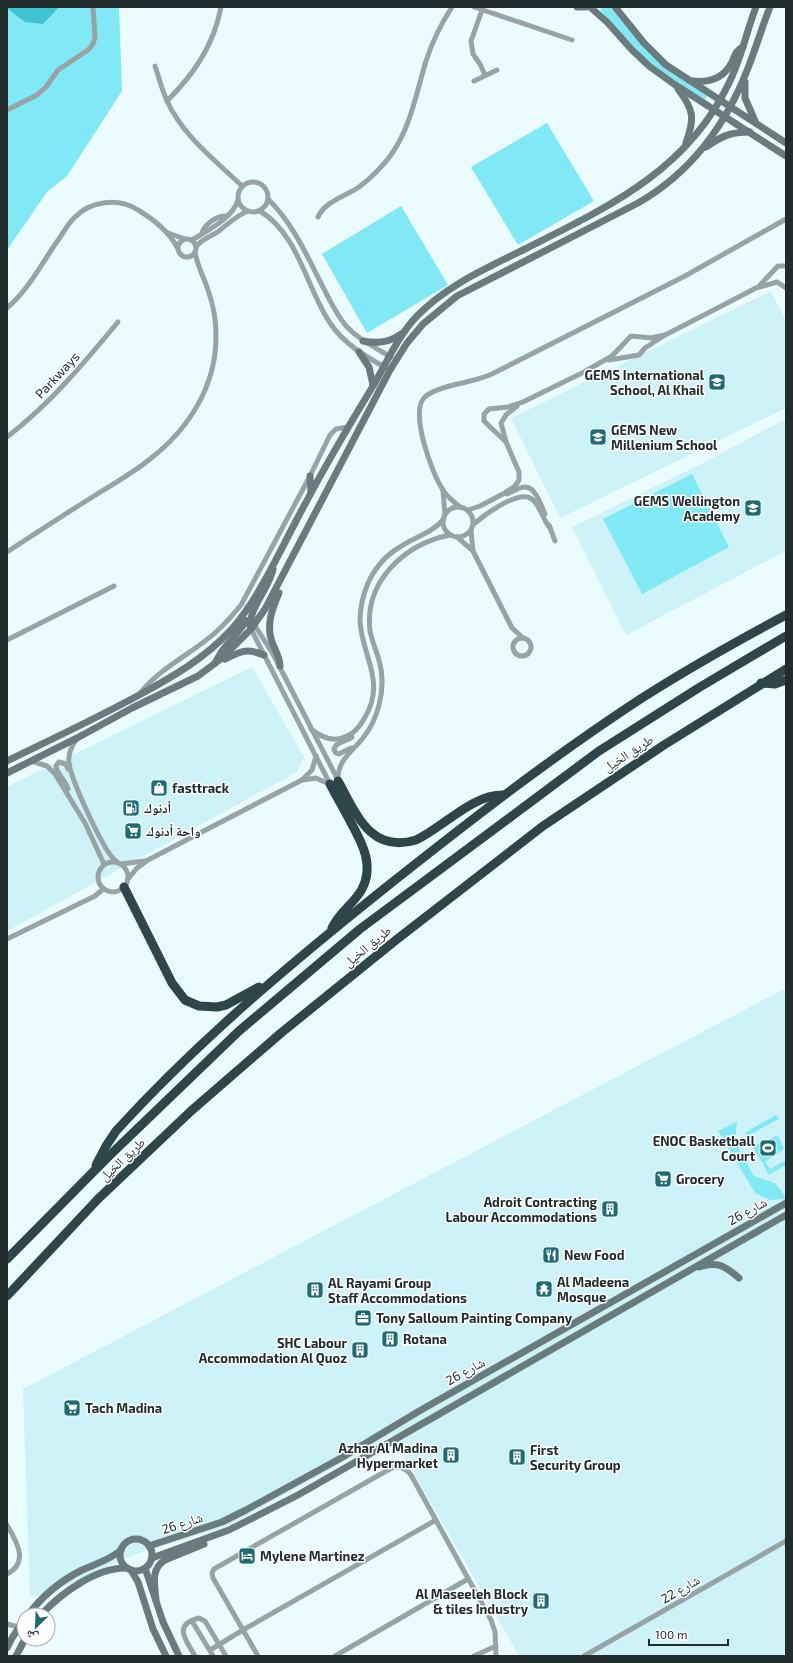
<svg xmlns="http://www.w3.org/2000/svg" width="793" height="1663" viewBox="0 0 793 1663" font-family="'Exo 2','Noto Naskh Arabic',sans-serif">
  <rect width="100%" height="100%" fill="#ebfcfe"/>
  <g fill="#cdf3f8">
    <path d="M 771,291 L 786,321 L 786,408 L 560,518 L 511,418 Z"/>
    <path d="M 786,419 L 786,551 L 626,635 L 572,527 L 697,466 Z"/>
    <path d="M 252,667 L 304,757 L 297,772 L 7,931 L 7,787 Z"/>
    <path d="M 786,988 L 786,1656 L 519,1656 L 392,1435 L 230,1525 L 130,1556 L 44,1596 L 30,1597 L 23,1389 Z"/>
  </g>
  <g fill="#80e9f5">
    <path d="M 7,7 L 119,7 L 122,91 L 67,176 L 47,192 L 7,250 Z"/>
    <path d="M 602,7 L 610,7 L 645,49 L 671,72 L 707,96 L 705,100 L 667,75 L 641,55 L 600,10 Z"/>
    <path d="M 547,123 L 594,201 L 518,245 L 471,167 Z"/>
    <path d="M 401,206 L 448,285 L 367,333 L 322,254 Z"/>
    <path d="M 692,474 L 729,547 L 642,594 L 603,519 Z"/>
    <path d="M 776,1115 L 779,1119 L 749,1135 L 754,1143 L 751,1145 L 745,1136 L 746,1132 Z"/>
    <path d="M 737,1122 L 735,1142 L 754,1176 L 775,1183 L 786,1197 L 786,1199 L 770,1200 L 755,1193 L 718,1131 Z"/>
    <path d="M 778,1135 L 784,1149 L 765,1162 L 770,1169 L 786,1160 L 786,1165 L 768,1175 L 763,1163 L 752,1147 Z"/>
  </g>
  <path fill="#3ec3d1" d="M 7,7 L 59,7 L 43,24 L 25,22 L 8,9 L 7,15 Z"/>
  <g fill="none" stroke-linecap="round" stroke-linejoin="round">
    <g stroke="#97a3a5" stroke-width="5">
      <path d="M 474,7 L 572,40"/>
      <path d="M 482,10 L 471,41 L 473,54 L 480,64 L 485,75"/>
      <path d="M 155,66 C 159,78 162,90 167,101 C 183,136 215,160 242,186"/>
      <path d="M 474,81 L 497,70"/>
      <path d="M 167,101 C 194,74 214,45 221,7"/>
      <path d="M 7,110 L 37,95 L 46,87 L 58,70 L 88,50 L 93,44 L 95,37 L 93,7"/>
      <circle cx="253" cy="197" r="15"/>
      <path d="M 269,200 C 293,224 306,254 322,285 C 329,299 336,314 346,326 C 359,340 376,348 391,357"/>
      <path d="M 260,211 C 299,235 306,287 330,323 C 344,344 365,356 386,368"/>
      <path d="M 318,217 C 324,202 346,196 359,187 C 371,178 382,167 391,155 C 411,126 416,94 426,61 C 432,42 441,24 452,7"/>
      <path d="M 168,233 L 185,239"/>
      <path d="M 202,233 C 205,224 217,215 227,216"/>
      <circle cx="187" cy="248" r="9"/>
      <path d="M 192,240 C 207,231 233,218 238,200"/>
      <path d="M 196,247 C 202,238 211,237 219,231 C 229,223 236,216 248,211"/>
      <path d="M 760,285 L 778,266 L 786,266"/>
      <path d="M 7,308 C 28,290 41,265 56,243 C 62,235 67,225 74,218 C 90,201 118,197 138,210 C 153,219 169,232 177,247"/>
      <path d="M 609,360 L 639,355 L 645,348 L 665,335 L 706,314 L 756,288 L 777,282 L 786,288"/>
      <path d="M 7,437 C 50,404 84,363 118,322"/>
      <path d="M 506,442 L 484,421 L 484,414 L 489,409 L 508,407 L 523,402 L 584,372 L 612,356 L 631,336 L 651,338 L 665,335"/>
      <path d="M 443,491 L 445,514"/>
      <path d="M 507,494 C 512,492 519,487 525,487 C 536,487 541,506 545,514"/>
      <circle cx="458" cy="522" r="15"/>
      <path d="M 460,507 C 454,502 447,497 443,490 C 432,474 408,409 426,396 C 440,385 473,383 492,374 L 685,276 L 786,219"/>
      <path d="M 468,510 L 480,506 L 503,494 L 515,486 L 519,480 L 519,472 L 506,442 L 501,423 L 506,415 L 517,406"/>
      <path d="M 474,524 C 484,515 519,489 532,499 C 540,505 543,520 550,528"/>
      <path d="M 549,525 L 555,541"/>
      <path d="M 471,531 L 473,551 L 512,628 L 523,638"/>
      <path d="M 457,537 L 472,550"/>
      <path d="M 7,552 C 36,533 65,514 94,496 C 113,484 133,473 150,459 C 189,429 217,385 216,334 C 216,319 213,304 208,290 C 204,277 197,266 195,252"/>
      <path d="M 252,621 L 273,654 L 338,780"/>
      <path d="M 251,629 L 330,784"/>
      <circle cx="522" cy="647" r="9"/>
      <path d="M 7,640 L 114,586"/>
      <path d="M 141,692 C 157,672 181,659 201,644 C 217,633 229,620 241,605 L 310,476 L 330,435 L 336,429 L 347,427"/>
      <path d="M 311,729 C 322,738 334,743 347,736 C 355,733 360,726 364,719 C 387,682 362,657 360,621 C 360,608 363,595 368,583 C 375,568 386,555 400,547 C 415,537 432,533 444,519"/>
      <path d="M 76,740 C 71,747 68,755 69,763 C 71,779 104,853 116,861"/>
      <path d="M 351,748 L 339,754 L 336,753 L 334,750 C 334,742 346,742 352,737"/>
      <path d="M 31,761 L 47,766 L 55,774 L 85,823 L 104,864"/>
      <path d="M 68,769 L 66,764 L 59,762 L 56,766 C 56,773 66,781 68,789"/>
      <path d="M 303,780 L 316,778 L 329,784"/>
      <path d="M 338,781 C 337,760 352,752 363,738 C 371,728 376,717 379,705 C 383,690 383,674 379,660 C 376,650 372,641 370,631 C 364,581 405,544 450,535"/>
      <circle cx="113" cy="877" r="15"/>
      <path d="M 121,864 L 145,861"/>
      <path d="M 128,879 L 137,868 L 148,860 L 302,780 L 312,770 L 316,756"/>
      <path d="M 7,939 L 95,896 L 103,889"/>
      <path d="M 7,1525 C 16,1541 30,1562 7,1574"/>
      <path d="M 192,1621 L 213,1656"/>
      <path d="M 7,1624 L 19,1627"/>
      <path d="M 210,1650 L 243,1630 L 436,1520"/>
      <path d="M 195,1656 C 186,1640 172,1625 199,1618 L 205,1621 L 226,1656"/>
      <path d="M 258,1656 L 213,1578 L 212,1573 L 214,1569 L 388,1470 C 397,1465 405,1467 411,1475 L 491,1620 L 495,1632 L 496,1656"/>
      <path d="M 335,1656 L 468,1579"/>
      <path d="M 474,1656 L 496,1646"/>
      <path d="M 584,1656 L 786,1541"/>
    </g>
    <g stroke="#697b7d" stroke-width="7">
      <path d="M 577,7 L 586,7"/>
      <path d="M 590,7 L 607,22 L 632,50 L 649,66 L 674,84 L 786,156"/>
      <path d="M 615,7 L 644,43 L 666,65 L 786,143"/>
      <path d="M 692,81 C 709,83 724,78 732,62 C 735,55 736,50 743,47"/>
      <path d="M 745,82 L 745,98 L 755,121"/>
      <path d="M 678,89 C 694,110 695,118 686,143"/>
      <path d="M 706,147 C 722,136 730,132 750,132"/>
      <path d="M 363,341 C 377,344 389,343 401,334"/>
      <path d="M 359,352 L 369,367 L 373,385"/>
      <path d="M 310,476 L 311,492"/>
      <path d="M 279,593 C 272,609 266,625 272,642 C 275,650 280,657 280,666"/>
      <path d="M 251,629 C 246,611 270,588 273,569"/>
      <path d="M 225,659 C 241,651 247,648 264,655"/>
      <path d="M 215,663 L 222,651 L 245,623 L 245,620 L 241,619"/>
      <path d="M 7,761 C 52,739 97,718 141,694 C 174,676 205,658 231,630 C 257,601 278,555 296,521 C 320,475 346,430 373,386 C 387,362 398,336 417,316 C 447,285 487,268 525,249 C 606,208 686,172 728,85 C 741,60 746,33 756,7"/>
      <path d="M 7,773 L 77,738 L 132,708 L 198,676 L 222,658 L 251,629 L 265,609 L 390,370 L 407,343 L 423,324 L 457,296 L 638,203 C 692,172 726,125 748,68 C 756,48 762,27 770,7"/>
      <path d="M 699,1267 C 718,1261 725,1266 739,1278"/>
      <circle cx="136" cy="1555" r="16"/>
      <path d="M 149,1546 L 222,1522 L 246,1510 L 341,1458 L 421,1410 L 786,1203"/>
      <path d="M 152,1558 L 229,1530 L 298,1495 L 786,1215"/>
      <path d="M 145,1568 L 163,1622 L 179,1656"/>
      <path d="M 131,1570 L 138,1582 L 153,1629 L 166,1656"/>
      <path d="M 156,1600 C 155,1585 150,1569 165,1560 L 204,1544"/>
      <path d="M 28,1615 C 43,1595 60,1581 82,1570 C 95,1564 110,1560 121,1550"/>
      <path d="M 41,1615 C 61,1593 97,1567 127,1568"/>
      <path d="M 7,1648 L 12,1638 L 24,1620"/>
      <path d="M 16,1656 L 25,1639"/>
    </g>
    <g stroke="#2e4649" stroke-width="9">
      <path d="M 761,683 L 775,684 L 786,680"/>
      <path d="M 338,781 C 356,813 370,854 416,840 C 444,827 472,794 504,795"/>
      <path d="M 330,784 C 336,796 343,807 349,819 C 361,841 375,864 362,889 C 354,904 340,911 332,928"/>
      <path d="M 124,887 L 172,983 L 185,1000 L 199,1006 L 217,1007 L 226,1005 L 259,987"/>
      <path d="M 96,1165 L 106,1146 L 116,1131 C 198,1041 290,964 385,888 C 468,822 553,756 642,698 C 689,668 737,641 786,615"/>
      <path d="M 7,1259 L 108,1157 L 239,1031 L 360,929 L 599,751 L 700,687 L 786,636"/>
      <path d="M 7,1296 L 98,1199 L 191,1111 L 281,1033 L 396,940 L 543,826 L 664,745 L 786,669"/>
    </g>
  </g>
  <defs>
    <g id="school-square" transform="scale(0.9)"><rect x="-9" y="-9" width="18" height="18" rx="4" fill="#206b73" stroke="#fff"/><path d="M0-5L7-2L0 1L-7-2ZM-4 1L0 2.5L4 1V4Q0 6-4 4Z" fill="#fff"/></g>
    <g id="shop-square" transform="scale(0.9)"><rect x="-9" y="-9" width="18" height="18" rx="4" fill="#206b73" stroke="#fff"/><path d="M-5-2.5h2.3a2.7 3.5 0 0 1 5.4 0H5L5.5 6h-11ZM-1.5-2.5h3a1.5 2.3 0 0 0-3 0Z" fill="#fff"/></g>
    <g id="fuel-square" transform="scale(0.9)"><rect x="-9" y="-9" width="18" height="18" rx="4" fill="#206b73" stroke="#fff"/><path d="M-5.5-6h7V0h2V4h1.3V-2.5L3-4.5l.8-.8L6-3V5H2.5V1h-1V6h-7ZM-4.2-4.7v3.2H.2V-4.7Z" fill="#fff"/></g>
    <g id="supermarket-square" transform="scale(0.9)"><rect x="-9" y="-9" width="18" height="18" rx="4" fill="#206b73" stroke="#fff"/><path d="M-6-5.5h2.5l.6 2H6L4.5 2H-2.5L-4.4-4H-6ZM-1.5 3.2a1.3 1.3 0 1 0 .1 0ZM3 3.2a1.3 1.3 0 1 0 .1 0Z" fill="#fff"/></g>
    <g id="stadium-square" transform="scale(0.9)"><rect x="-9" y="-9" width="18" height="18" rx="4" fill="#206b73" stroke="#fff"/><path d="M0-5a6.5 5 0 1 0 0 10a6.5 5 0 1 0 0-10ZM-3.5-1.8h7v3.6h-7Z" fill="#fff"/></g>
    <g id="building-square" transform="scale(0.9)"><rect x="-9" y="-9" width="18" height="18" rx="4" fill="#206b73" stroke="#fff"/><path d="M-4-6H4V6H1V3H-1V6H-4ZM-2.5-4.3h1.7v1.8h-1.7ZM.8-4.3h1.7v1.8H.8ZM-2.5-1h1.7V.8h-1.7ZM.8-1h1.7V.8H.8Z" fill="#fff"/></g>
    <g id="restaurant-square" transform="scale(0.9)"><rect x="-9" y="-9" width="18" height="18" rx="4" fill="#206b73" stroke="#fff"/><path d="M-5-6h1v4h1v-4h1v4h1v-4h1v5L-1.5 .5V6h-2V.5L-5-1ZM5-6V6H3V1.5H1.5Q1.5-4 5-6Z" fill="#fff"/></g>
    <g id="temple-square" transform="scale(0.9)"><rect x="-9" y="-9" width="18" height="18" rx="4" fill="#206b73" stroke="#fff"/><path d="M0-6L5-2H3V0L6.5 2.5H4V6H1.5V3h-3V6H-4V2.5H-6.5L-3 0V-2H-5Z" fill="#fff"/></g>
    <g id="office-square" transform="scale(0.9)"><rect x="-9" y="-9" width="18" height="18" rx="4" fill="#206b73" stroke="#fff"/><path d="M-6-3h4V-5.5h4V-3h4V5H-6ZM-1-4.5V-3h2v-1.5ZM-6 0V1H6V0Z" fill="#fff"/></g>
    <g id="hotel-square" transform="scale(0.9)"><rect x="-9" y="-9" width="18" height="18" rx="4" fill="#206b73" stroke="#fff"/><path d="M-6-4.5h1.5V1H6V5H4.5V3h-9V5H-6ZM-4 0a1.8 1.8 0 1 1 3.6 0ZM.5 0V-2.5h3Q6-2.5 6 0Z" fill="#fff"/></g>
  </defs>
  <g fill-rule="evenodd">
    <use href="#school-square" x="717" y="382"/>
    <use href="#school-square" x="598" y="437"/>
    <use href="#school-square" x="753" y="508"/>
    <use href="#shop-square" x="159" y="788"/>
    <use href="#fuel-square" x="131" y="808"/>
    <use href="#supermarket-square" x="133" y="831"/>
    <use href="#stadium-square" x="768" y="1148"/>
    <use href="#supermarket-square" x="663" y="1179"/>
    <use href="#building-square" x="610" y="1209"/>
    <use href="#restaurant-square" x="551" y="1255"/>
    <use href="#temple-square" x="544" y="1289"/>
    <use href="#building-square" x="315" y="1290"/>
    <use href="#office-square" x="363" y="1318"/>
    <use href="#building-square" x="390" y="1339"/>
    <use href="#building-square" x="360" y="1350"/>
    <use href="#supermarket-square" x="72" y="1408"/>
    <use href="#building-square" x="451" y="1455"/>
    <use href="#building-square" x="517" y="1457"/>
    <use href="#hotel-square" x="247" y="1556"/>
    <use href="#building-square" x="541" y="1601"/>
  </g>
  <g text-anchor="middle" dominant-baseline="central" stroke-width="3" stroke-linejoin="round" paint-order="stroke">
    <g font-size="13" fill="#212c2d" stroke="#fff">
      <text transform="translate(57 375) rotate(-47)">Parkways</text>
      <text transform="translate(628 753) rotate(-33)">طريق الخيل</text>
      <text transform="translate(367 946) rotate(-39)">طريق الخيل</text>
      <text transform="translate(122 1159) rotate(-43)">طريق الخيل</text>
      <text transform="translate(747 1211) rotate(-29)">شارع 26</text>
      <text transform="translate(465 1371) rotate(-29)">شارع 26</text>
      <text transform="translate(182 1523) rotate(-18)">شارع 26</text>
      <text transform="translate(680 1589) rotate(-30)">شارع 22</text>
    </g>
    <g font-size="13" font-weight="bold" fill="#212c2d" stroke="#fff" text-anchor="start">
      <text x="704" y="375" text-anchor="end">GEMS International<tspan x="704" dy="15">School, Al Khail</tspan></text>
      <text x="611" y="430">GEMS New<tspan x="611" dy="15">Millenium School</tspan></text>
      <text x="740" y="501" text-anchor="end">GEMS Wellington<tspan x="740" dy="15">Academy</tspan></text>
      <text x="172" y="788">fasttrack</text>
      <text x="144" y="808">أدنوك</text>
      <text x="146" y="831">واحة أدنوك</text>
      <text x="755" y="1141" text-anchor="end">ENOC Basketball<tspan x="755" dy="15">Court</tspan></text>
      <text x="676" y="1179">Grocery</text>
      <text x="597" y="1202" text-anchor="end">Adroit Contracting<tspan x="597" dy="15">Labour Accommodations</tspan></text>
      <text x="564" y="1255">New Food</text>
      <text x="557" y="1282">Al Madeena<tspan x="557" dy="15">Mosque</tspan></text>
      <text x="328" y="1283">AL Rayami Group<tspan x="328" dy="15">Staff Accommodations</tspan></text>
      <text x="376" y="1318">Tony Salloum Painting Company</text>
      <text x="403" y="1339">Rotana</text>
      <text x="347" y="1343" text-anchor="end">SHC Labour<tspan x="347" dy="15">Accommodation Al Quoz</tspan></text>
      <text x="85" y="1408">Tach Madina</text>
      <text x="438" y="1448" text-anchor="end">Azhar Al Madina<tspan x="438" dy="15">Hypermarket</tspan></text>
      <text x="530" y="1450">First<tspan x="530" dy="15">Security Group</tspan></text>
      <text x="260" y="1556">Mylene Martinez</text>
      <text x="528" y="1594" text-anchor="end">Al Maseeleh Block<tspan x="528" dy="15">&amp; tiles Industry</tspan></text>
    </g>
  </g>
  <rect width="793" height="1663" fill="none" stroke="#212c2d" stroke-width="16"/>
  <g transform="translate(36 1627) rotate(204)"><circle r="19" fill="#ffffff" stroke="#a6abab"/>
  <path d="M0-3L7 15L0 10L-7 15Z" fill="#206b73"/>
  <text y="-6" font-size="11" font-weight="bold" text-anchor="middle" fill="#212c2d">ش</text>
  </g>
  <path d="M649 1639v6h79v-6" fill="none" stroke="#212c2d" stroke-width="2"/>
  <text x="655" y="1639" font-size="12" fill="#212c2d" stroke="#ffffff" stroke-width="3" paint-order="stroke">100 m</text>
</svg>
